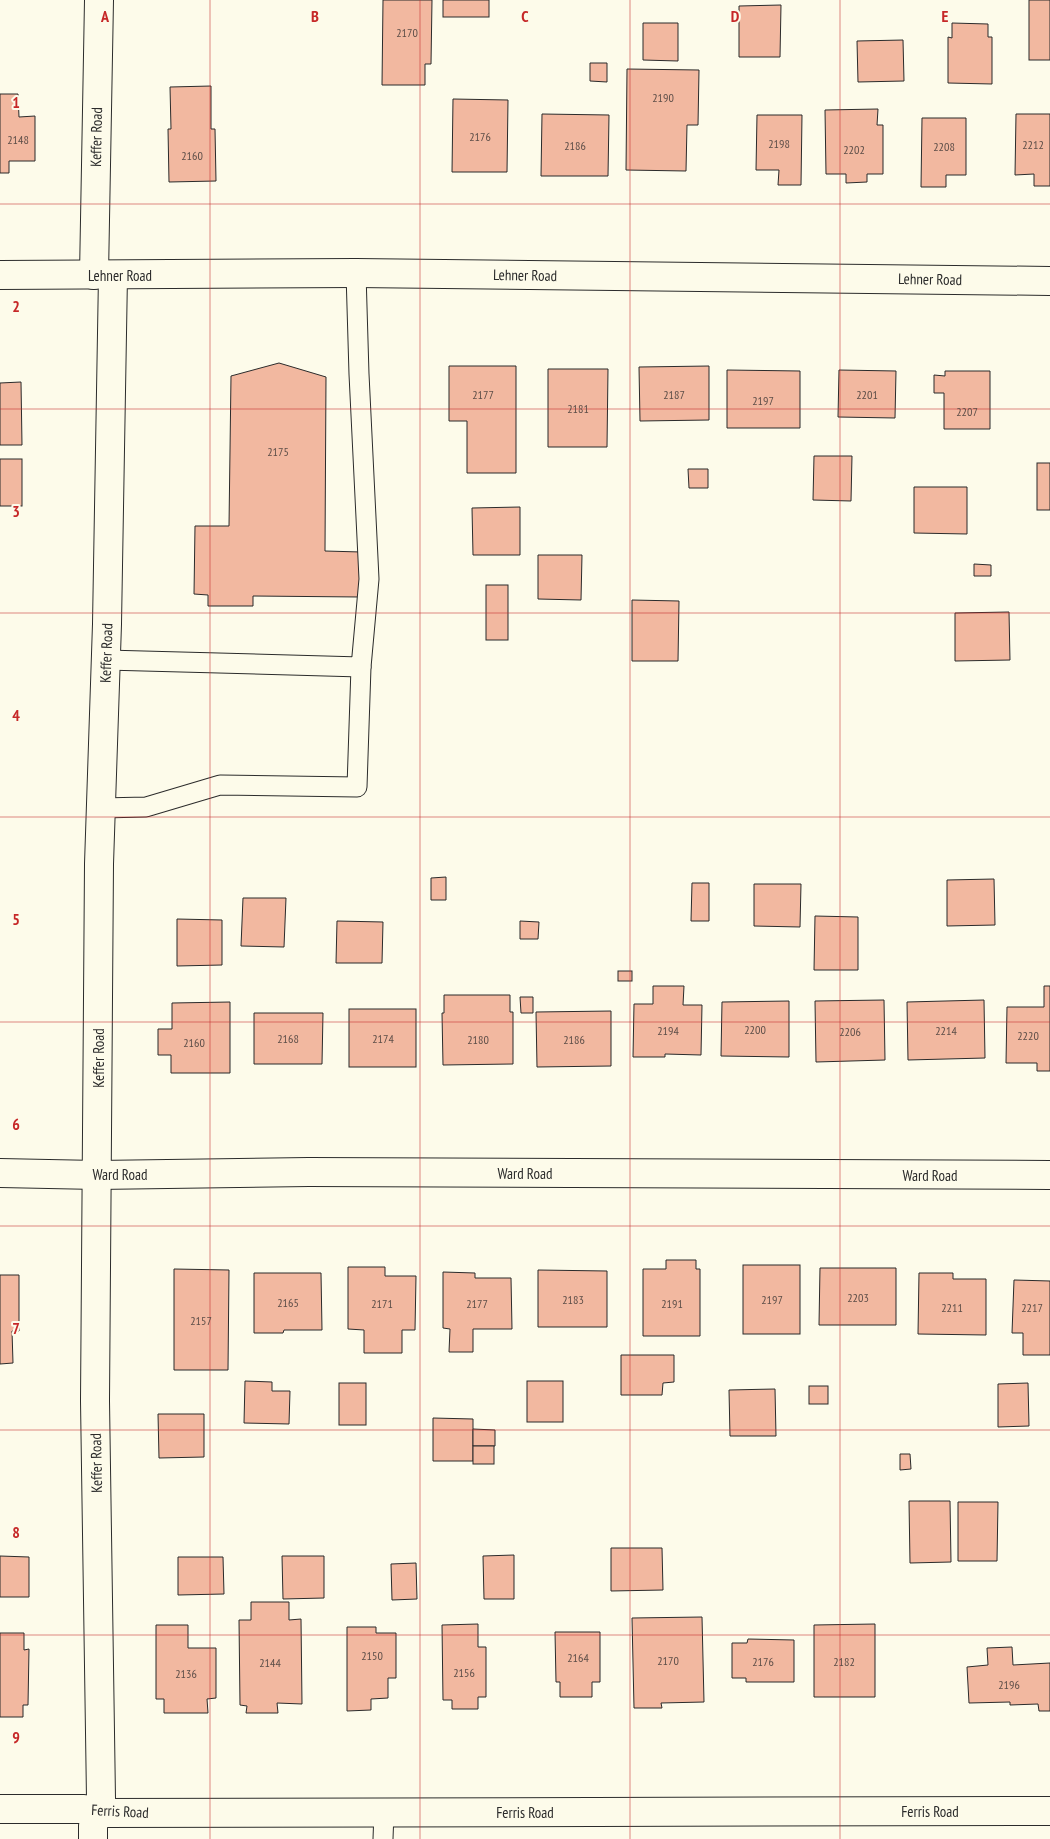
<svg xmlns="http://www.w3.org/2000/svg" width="1050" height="1839" viewBox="0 0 1050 1839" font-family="'PT Sans Narrow',sans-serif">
  <rect width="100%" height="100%" fill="#fdfbea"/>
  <g fill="#f2b8a0" stroke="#2b2b2b">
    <path d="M 383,0 L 432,0 L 431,64 L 425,64 L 425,85 L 382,85 Z"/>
    <rect x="443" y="0" width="46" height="17"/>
    <rect x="1029" y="0" width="21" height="60"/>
    <path d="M 781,5 L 780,57 L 739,57 L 739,6 Z"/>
    <path d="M 643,23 L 678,23 L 678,61 L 643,60 Z"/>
    <path d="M 952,23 L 988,24 L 988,37 L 992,37 L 992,84 L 948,83 L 948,37 L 952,38 Z"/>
    <path d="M 903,40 L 904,81 L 858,82 L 857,41 Z"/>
    <path d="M 590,63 L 607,63 L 607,82 L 590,81 Z"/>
    <path d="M 627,69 L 699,70 L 698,125 L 687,125 L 686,171 L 626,170 Z"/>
    <path d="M 211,86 L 211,129 L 215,129 L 216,181 L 169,182 L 168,129 L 171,129 L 170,87 Z"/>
    <path d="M 0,94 L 18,94 L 19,117 L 35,116 L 35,161 L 9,161 L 9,173 L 0,173 Z"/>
    <path d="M 453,99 L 508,100 L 507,172 L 452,172 Z"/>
    <path d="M 878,109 L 877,125 L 883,125 L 883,174 L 867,174 L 867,182 L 846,183 L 846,174 L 826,174 L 825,110 Z"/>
    <path d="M 542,114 L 609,115 L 608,176 L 541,176 Z"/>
    <path d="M 1016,114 L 1050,114 L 1050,186 L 1034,186 L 1034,174 L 1015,175 Z"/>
    <path d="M 757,115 L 802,115 L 801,185 L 778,185 L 779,170 L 756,170 Z"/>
    <path d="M 922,118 L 966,118 L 966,175 L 946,175 L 946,187 L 921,187 Z"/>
    <path d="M 279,363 L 326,377 L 325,551 L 361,552 L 360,597 L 253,596 L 253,606 L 208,606 L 208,595 L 194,594 L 195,526 L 229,526 L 231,376 Z"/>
    <path d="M 449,366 L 516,366 L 516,473 L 467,473 L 467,421 L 449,421 Z"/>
    <path d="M 709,366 L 709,420 L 640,421 L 639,367 Z"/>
    <path d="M 548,369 L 608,369 L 607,447 L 548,447 Z"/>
    <path d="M 727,370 L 800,371 L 800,428 L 727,428 Z"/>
    <path d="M 839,370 L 896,371 L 895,418 L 838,417 Z"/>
    <path d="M 945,371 L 990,371 L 990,429 L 944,429 L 944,393 L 934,393 L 934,375 L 945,376 Z"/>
    <path d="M 21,382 L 22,445 L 0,445 L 0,383 Z"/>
    <path d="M 814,456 L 852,456 L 851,501 L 813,500 Z"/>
    <rect x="0" y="459" width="22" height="47"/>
    <rect x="1037" y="463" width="13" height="47"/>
    <path d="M 688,469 L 708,469 L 708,488 L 689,488 Z"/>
    <path d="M 914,487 L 967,487 L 967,534 L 914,533 Z"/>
    <path d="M 520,507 L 520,555 L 473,555 L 472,508 Z"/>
    <path d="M 538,555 L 582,555 L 581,600 L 538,599 Z"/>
    <path d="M 974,564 L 991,565 L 991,576 L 974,576 Z"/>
    <rect x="486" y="585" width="22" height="55"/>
    <path d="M 632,600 L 679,601 L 678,661 L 632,661 Z"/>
    <path d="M 1009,612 L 1010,660 L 955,661 L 955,613 Z"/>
    <path d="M 446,877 L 446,900 L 431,900 L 431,878 Z"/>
    <path d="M 994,879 L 995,925 L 947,926 L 947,880 Z"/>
    <path d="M 692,883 L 709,883 L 709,921 L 691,921 Z"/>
    <path d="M 754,884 L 801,884 L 800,927 L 754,926 Z"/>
    <path d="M 243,898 L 286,898 L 284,947 L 241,946 Z"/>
    <path d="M 815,916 L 858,917 L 858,970 L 814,970 Z"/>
    <path d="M 177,919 L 222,920 L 222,965 L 177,966 Z"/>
    <path d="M 337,921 L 383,922 L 382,963 L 336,963 Z"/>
    <path d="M 520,921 L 539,922 L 538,939 L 520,939 Z"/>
    <rect x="618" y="971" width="14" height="10"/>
    <path d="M 653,986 L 684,986 L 683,1005 L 702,1005 L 701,1055 L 665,1054 L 665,1057 L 633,1057 L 634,1004 L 653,1004 Z"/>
    <path d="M 1044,986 L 1050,986 L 1050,1071 L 1037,1071 L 1037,1063 L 1006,1063 L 1007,1007 L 1044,1007 Z"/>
    <path d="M 444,995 L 510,995 L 510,1012 L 513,1012 L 513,1064 L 443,1065 L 442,1013 L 444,1013 Z"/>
    <path d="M 520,997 L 533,997 L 533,1013 L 521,1013 Z"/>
    <path d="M 884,1000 L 885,1060 L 816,1062 L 815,1001 Z"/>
    <path d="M 984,1000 L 985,1058 L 908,1060 L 907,1002 Z"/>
    <path d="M 789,1001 L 789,1057 L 721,1056 L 722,1002 Z"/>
    <path d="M 230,1002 L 230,1073 L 171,1073 L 171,1055 L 158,1055 L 158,1029 L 172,1029 L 172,1003 Z"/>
    <rect x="349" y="1009" width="67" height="58"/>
    <path d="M 611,1011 L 611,1066 L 537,1067 L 536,1012 Z"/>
    <path d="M 254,1013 L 323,1013 L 322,1064 L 254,1064 Z"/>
    <path d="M 666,1260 L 696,1260 L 696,1269 L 700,1269 L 700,1336 L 643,1336 L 643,1269 L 666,1269 Z"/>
    <rect x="743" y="1265" width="57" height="69"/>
    <path d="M 348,1267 L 385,1267 L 385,1276 L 416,1276 L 415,1330 L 402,1330 L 402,1353 L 364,1353 L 364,1330 L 348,1329 Z"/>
    <path d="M 820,1268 L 896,1268 L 896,1325 L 819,1325 Z"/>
    <path d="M 174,1269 L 229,1270 L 228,1370 L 174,1370 Z"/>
    <path d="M 538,1270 L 607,1271 L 607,1327 L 538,1327 Z"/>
    <path d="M 443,1272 L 475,1273 L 475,1278 L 511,1278 L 512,1329 L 473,1329 L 473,1352 L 449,1352 L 450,1329 L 443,1328 Z"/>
    <path d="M 254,1273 L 321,1273 L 322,1330 L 284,1330 L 283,1333 L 254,1333 Z"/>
    <path d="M 919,1273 L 953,1273 L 953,1279 L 986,1279 L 986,1335 L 918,1334 Z"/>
    <path d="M 0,1275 L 19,1275 L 19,1331 L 12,1331 L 13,1363 L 0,1364 Z"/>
    <path d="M 1014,1280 L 1050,1281 L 1050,1355 L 1023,1355 L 1023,1333 L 1012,1333 Z"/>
    <path d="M 621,1355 L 674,1355 L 674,1382 L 663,1383 L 662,1395 L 621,1395 Z"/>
    <path d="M 245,1381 L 272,1382 L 272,1391 L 290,1391 L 289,1424 L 244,1423 Z"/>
    <rect x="527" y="1381" width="36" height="41"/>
    <rect x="339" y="1383" width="27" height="42"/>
    <path d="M 1028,1383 L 1029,1426 L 998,1427 L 998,1384 Z"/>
    <rect x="809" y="1386" width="19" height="18"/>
    <path d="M 775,1389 L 776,1436 L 730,1436 L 729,1390 Z"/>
    <path d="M 158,1414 L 204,1414 L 204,1457 L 159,1458 Z"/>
    <path d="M 433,1418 L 473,1419 L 473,1461 L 433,1461 Z"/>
    <path d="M 473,1429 L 495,1430 L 495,1446 L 473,1446 Z"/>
    <rect x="473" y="1446" width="21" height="18"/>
    <path d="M 900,1454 L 910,1454 L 911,1469 L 900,1470 Z"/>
    <path d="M 909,1501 L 950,1501 L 951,1562 L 910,1563 Z"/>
    <path d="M 958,1502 L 998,1502 L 997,1561 L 958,1561 Z"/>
    <path d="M 611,1548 L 662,1548 L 663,1590 L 611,1591 Z"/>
    <path d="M 514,1555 L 514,1599 L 484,1599 L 483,1556 Z"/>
    <path d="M 0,1556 L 29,1557 L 29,1597 L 0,1597 Z"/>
    <path d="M 282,1556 L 324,1556 L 324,1598 L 283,1599 Z"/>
    <path d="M 178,1557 L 223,1557 L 224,1594 L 178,1595 Z"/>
    <path d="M 416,1563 L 417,1599 L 392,1600 L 391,1564 Z"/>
    <path d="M 251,1602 L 289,1602 L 289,1620 L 301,1619 L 302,1704 L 277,1703 L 278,1713 L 246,1713 L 247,1706 L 240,1705 L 239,1620 L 251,1620 Z"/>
    <path d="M 702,1617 L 704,1702 L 661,1703 L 662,1708 L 634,1708 L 632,1618 Z"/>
    <path d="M 478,1624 L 478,1647 L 486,1647 L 486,1697 L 478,1697 L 478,1709 L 452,1709 L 452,1700 L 443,1700 L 442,1625 Z"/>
    <path d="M 875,1624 L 875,1697 L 814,1697 L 814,1625 Z"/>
    <path d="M 156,1625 L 188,1625 L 188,1648 L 216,1648 L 216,1698 L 207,1699 L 208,1713 L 164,1713 L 164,1699 L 156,1699 Z"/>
    <path d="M 347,1627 L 376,1627 L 376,1633 L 396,1633 L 396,1678 L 388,1678 L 388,1698 L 371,1699 L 371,1710 L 347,1711 Z"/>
    <path d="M 555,1632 L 600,1632 L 600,1682 L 592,1682 L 592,1697 L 560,1697 L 560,1682 L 556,1682 Z"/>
    <path d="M 0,1633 L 24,1633 L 24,1650 L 29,1649 L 28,1705 L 23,1705 L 23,1717 L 0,1717 Z"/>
    <path d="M 748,1639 L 794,1640 L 794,1682 L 746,1682 L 746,1678 L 732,1678 L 732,1643 L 747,1643 Z"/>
    <path d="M 1012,1647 L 1013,1665 L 1050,1663 L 1050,1711 L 1039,1711 L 1038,1704 L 1010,1705 L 1010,1702 L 969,1703 L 967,1667 L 988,1665 L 987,1648 Z"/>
  </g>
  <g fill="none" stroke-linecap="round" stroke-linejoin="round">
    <g stroke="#2b2b2b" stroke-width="21">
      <g id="service">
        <path d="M 106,660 L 361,667 L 369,579 L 359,374 L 356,273"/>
        <path d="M 101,808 L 146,807 L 220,785 L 357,787 L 361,667"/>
        <path d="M 383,1839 L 384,1812"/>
      </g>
    </g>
    <g stroke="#2b2b2b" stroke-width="30">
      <g id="minor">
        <path d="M 0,275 L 356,273 L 1050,281"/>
        <path d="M 94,275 L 99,0"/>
        <path d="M 0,1173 L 97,1175 L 309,1172 L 1050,1175"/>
        <path d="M 93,1839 L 93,1826 L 101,1799 L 95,1401 L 99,864 L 107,624 L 113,275"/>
      </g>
    </g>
    <g stroke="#2b2b2b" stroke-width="30">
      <path id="secondary" d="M 0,1809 L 84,1809 L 97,1813 L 1050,1811"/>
    </g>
    <use href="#service" stroke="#fdfbea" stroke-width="19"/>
    <use href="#minor" stroke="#fdfbea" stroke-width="28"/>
    <use href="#secondary" stroke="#fdfbea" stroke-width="28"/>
  </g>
  <path fill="none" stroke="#c62828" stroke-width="1" stroke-opacity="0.55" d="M 210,0 L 210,1839M 420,0 L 420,1839M 630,0 L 630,1839M 840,0 L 840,1839M 0,204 L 1050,204M 0,409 L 1050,409M 0,613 L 1050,613M 0,817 L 1050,817M 0,1022 L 1050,1022M 0,1226 L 1050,1226M 0,1430 L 1050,1430M 0,1635 L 1050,1635"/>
  <g text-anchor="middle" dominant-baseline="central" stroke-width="4" stroke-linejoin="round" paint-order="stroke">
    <g font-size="12" fill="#5d4e48">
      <text x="407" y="32">2170</text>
      <text x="663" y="97">2190</text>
      <text x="480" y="136">2176</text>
      <text x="18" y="139">2148</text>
      <text x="779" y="143">2198</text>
      <text x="1033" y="144">2212</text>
      <text x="575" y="145">2186</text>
      <text x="944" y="146">2208</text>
      <text x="854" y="149">2202</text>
      <text x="192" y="155">2160</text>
      <text x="483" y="394">2177</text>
      <text x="674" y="394">2187</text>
      <text x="867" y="394">2201</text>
      <text x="763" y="400">2197</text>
      <text x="578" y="408">2181</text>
      <text x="967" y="411">2207</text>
      <text x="278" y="451">2175</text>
      <text x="755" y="1029">2200</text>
      <text x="668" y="1030">2194</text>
      <text x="946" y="1030">2214</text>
      <text x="850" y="1031">2206</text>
      <text x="1028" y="1035">2220</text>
      <text x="288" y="1038">2168</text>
      <text x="383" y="1038">2174</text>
      <text x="478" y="1039">2180</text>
      <text x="574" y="1039">2186</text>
      <text x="194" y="1042">2160</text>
      <text x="858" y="1297">2203</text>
      <text x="573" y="1299">2183</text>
      <text x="772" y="1299">2197</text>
      <text x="288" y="1302">2165</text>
      <text x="382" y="1303">2171</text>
      <text x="477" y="1303">2177</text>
      <text x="672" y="1303">2191</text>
      <text x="952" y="1307">2211</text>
      <text x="1032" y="1307">2217</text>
      <text x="201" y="1320">2157</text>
      <text x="372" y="1655">2150</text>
      <text x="578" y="1657">2164</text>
      <text x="668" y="1660">2170</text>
      <text x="763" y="1661">2176</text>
      <text x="844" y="1661">2182</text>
      <text x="270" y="1662">2144</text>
      <text x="464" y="1672">2156</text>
      <text x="186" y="1673">2136</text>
      <text x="1009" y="1684">2196</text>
    </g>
    <g font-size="15" fill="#2b2b2b" stroke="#fdfbea">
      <text transform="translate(96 137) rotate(-89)">Keffer Road</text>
      <text x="120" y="275">Lehner Road</text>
      <text transform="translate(525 275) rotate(1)">Lehner Road</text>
      <text transform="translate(930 279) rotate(1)">Lehner Road</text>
      <text transform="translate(106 653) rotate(-88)">Keffer Road</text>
      <text transform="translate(98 1058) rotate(-90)">Keffer Road</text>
      <text x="525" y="1173">Ward Road</text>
      <text x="120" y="1174">Ward Road</text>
      <text x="930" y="1175">Ward Road</text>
      <text transform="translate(96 1463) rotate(-91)">Keffer Road</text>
      <text transform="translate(120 1811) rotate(3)">Ferris Road</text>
      <text x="930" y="1811">Ferris Road</text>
      <text x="525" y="1812">Ferris Road</text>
    </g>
  </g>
  <g font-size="16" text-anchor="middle" font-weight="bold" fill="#c62828" stroke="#fdfbea" stroke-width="4" stroke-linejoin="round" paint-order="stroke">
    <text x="105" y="22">A</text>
    <text x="315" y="22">B</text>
    <text x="525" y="22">C</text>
    <text x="735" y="22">D</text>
    <text x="945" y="22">E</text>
    <text x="16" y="108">1</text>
    <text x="16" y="312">2</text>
    <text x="16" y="517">3</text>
    <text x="16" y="721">4</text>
    <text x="16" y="925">5</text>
    <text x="16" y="1130">6</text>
    <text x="16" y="1334">7</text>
    <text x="16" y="1538">8</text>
    <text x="16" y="1743">9</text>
  </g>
</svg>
